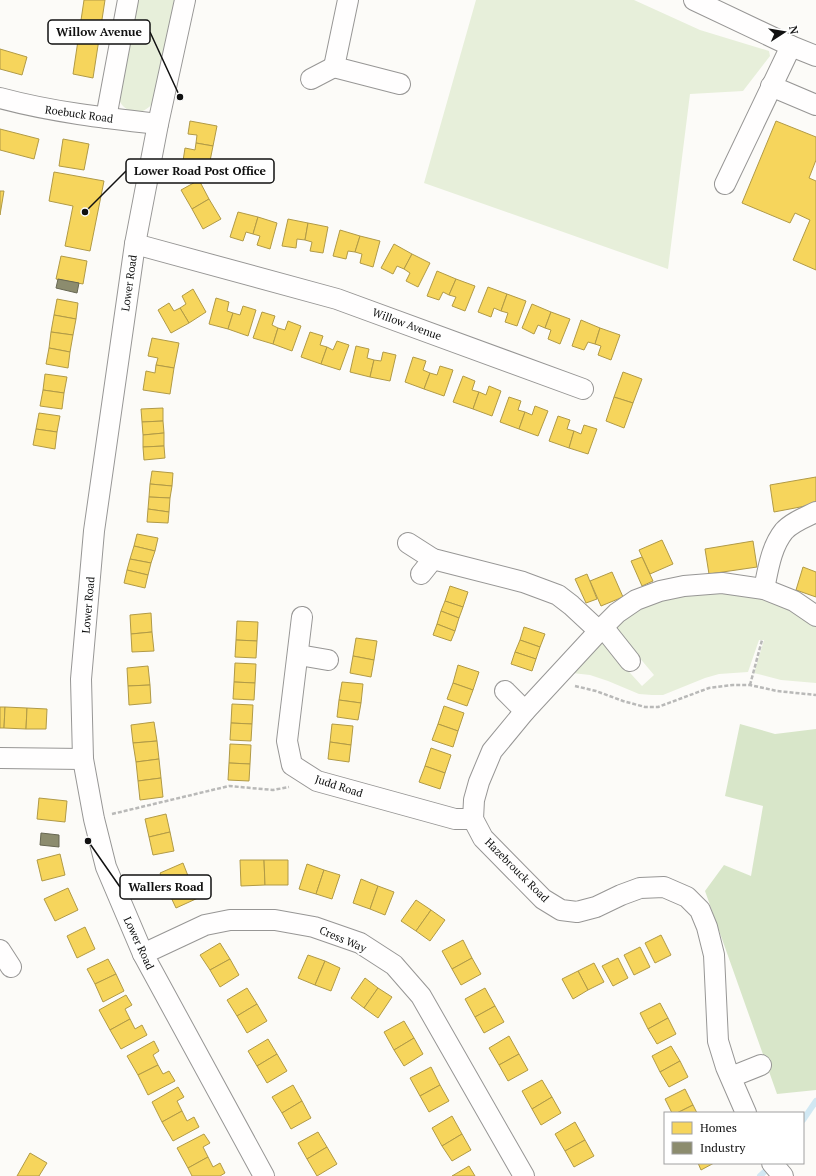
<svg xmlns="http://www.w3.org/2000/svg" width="816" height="1176" viewBox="0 0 816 1176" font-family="'PT Serif',serif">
  <rect width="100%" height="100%" fill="#fcfbf8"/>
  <g fill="#e7efda">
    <path d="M 137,0 L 174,0 L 155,98 C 153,101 152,105 149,107 C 138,117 124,111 119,100 Z"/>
    <path d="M 476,0 L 634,0 L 700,30 L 769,51 L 770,56 L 743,91 L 690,94 L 668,269 L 424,183 Z"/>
    <path d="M 704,591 L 754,595 L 785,607 L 816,626 L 816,683 L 781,680 L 754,673 L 764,640 L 759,640 L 748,672 L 719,674 L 705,678 L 663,695 L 652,695 L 639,694 L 608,681 L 590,675 L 572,673 L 601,641 L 642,686 L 654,675 L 617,631 L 616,627 L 618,622 L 650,602 Z"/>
  </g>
  <path fill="#d8e6c9" d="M 740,724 L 775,734 L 816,729 L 816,1090 L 777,1094 L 705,891 L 724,865 L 751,876 L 763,806 L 725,796 Z"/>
  <g fill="#f6d55c" stroke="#b19a46">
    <path d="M 84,0 L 105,0 L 93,78 L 73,74 Z"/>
    <path d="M 0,49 L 27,57 L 22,75 L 0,69 Z"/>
    <path d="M 190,121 L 217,126 L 213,146 L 196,143 L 197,135 L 188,134 Z"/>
    <path d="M 776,121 L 816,137 L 816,160 L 809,178 L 816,181 L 816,270 L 793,260 L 810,220 L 795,213 L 790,223 L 742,203 Z"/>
    <path d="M 0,129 L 39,139 L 34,159 L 0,150 Z"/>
    <path d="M 63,139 L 89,144 L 84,170 L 59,166 Z"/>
    <path d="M 196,143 L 213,146 L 209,166 L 183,161 L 185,148 L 195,150 Z"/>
    <path d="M 54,172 L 104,181 L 90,251 L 65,246 L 73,206 L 49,201 Z"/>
    <path d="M 199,180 L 209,199 L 192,209 L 181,190 Z"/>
    <path d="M 0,191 L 4,191 L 0,215 Z"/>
    <path d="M 209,199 L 221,219 L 203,229 L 192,209 Z"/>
    <path d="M 238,212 L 258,217 L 253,234 L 246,232 L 243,241 L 230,237 Z"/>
    <path d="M 258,217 L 277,223 L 270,249 L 257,245 L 260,236 L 253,234 Z"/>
    <path d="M 288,219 L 308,223 L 305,240 L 297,239 L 296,248 L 282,246 Z"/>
    <path d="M 308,223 L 328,227 L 323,253 L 310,251 L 312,242 L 305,240 Z"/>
    <path d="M 340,230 L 360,236 L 355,252 L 348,251 L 346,259 L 333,256 Z"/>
    <path d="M 360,236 L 380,241 L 373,267 L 360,263 L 362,254 L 355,252 Z"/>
    <path d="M 394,244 L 412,254 L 404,269 L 397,266 L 393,274 L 381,268 Z"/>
    <path d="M 412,254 L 430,263 L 418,287 L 406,281 L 410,273 L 404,269 Z"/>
    <path d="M 61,256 L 87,261 L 83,284 L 56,279 Z"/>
    <path d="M 437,271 L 456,279 L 449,295 L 443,292 L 439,300 L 427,296 Z"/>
    <path d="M 456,279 L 475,286 L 465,311 L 452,306 L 456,297 L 449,295 Z"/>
    <path d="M 488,287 L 507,294 L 501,311 L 494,308 L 491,317 L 478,312 Z"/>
    <path d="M 193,289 L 206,312 L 189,323 L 180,308 L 186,304 L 182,296 Z"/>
    <path d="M 507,294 L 526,301 L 517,326 L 505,322 L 508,313 L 501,311 Z"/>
    <path d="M 216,298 L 229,302 L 227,311 L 233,313 L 228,329 L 209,324 Z"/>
    <path d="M 57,299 L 78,303 L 76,319 L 54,315 Z"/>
    <path d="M 169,303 L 174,311 L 180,308 L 189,323 L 171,333 L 158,310 Z"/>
    <path d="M 532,304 L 551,312 L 545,328 L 538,325 L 534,334 L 522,328 Z"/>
    <path d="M 243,306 L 256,310 L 248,336 L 228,329 L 233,313 L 240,315 Z"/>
    <path d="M 262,312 L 275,316 L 272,325 L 278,328 L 273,344 L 253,338 Z"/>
    <path d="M 551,312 L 570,319 L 560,344 L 548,339 L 551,330 L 545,328 Z"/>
    <path d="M 54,315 L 76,319 L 73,335 L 51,332 Z"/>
    <path d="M 581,320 L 600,328 L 595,344 L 588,342 L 584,350 L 572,346 Z"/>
    <path d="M 288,321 L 301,326 L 292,351 L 273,344 L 278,328 L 285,330 Z"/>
    <path d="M 600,328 L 620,335 L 611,360 L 598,355 L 601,346 L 595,344 Z"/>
    <path d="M 51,332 L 73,335 L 70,352 L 49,348 Z"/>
    <path d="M 310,332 L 323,336 L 320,345 L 327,347 L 321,364 L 301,357 Z"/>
    <path d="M 152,338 L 179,343 L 174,368 L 156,365 L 158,358 L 148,356 Z"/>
    <path d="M 337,341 L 349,345 L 340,370 L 321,364 L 327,347 L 333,350 Z"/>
    <path d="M 356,346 L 369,349 L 367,358 L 374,360 L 370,377 L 350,372 Z"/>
    <path d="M 49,348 L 70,352 L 68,368 L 46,364 Z"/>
    <path d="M 383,352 L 396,355 L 390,381 L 370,377 L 374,360 L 381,361 Z"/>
    <path d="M 413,357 L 426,361 L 423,370 L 430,373 L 424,389 L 405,382 Z"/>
    <path d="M 156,365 L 174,368 L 170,394 L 143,390 L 146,371 L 155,373 Z"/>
    <path d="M 440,366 L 453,370 L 444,396 L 424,389 L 430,373 L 437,375 Z"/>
    <path d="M 623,372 L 642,379 L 633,403 L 614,397 Z"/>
    <path d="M 45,374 L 67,377 L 64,393 L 43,390 Z"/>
    <path d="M 463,376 L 475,381 L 472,390 L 479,392 L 473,409 L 453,402 Z"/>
    <path d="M 489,386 L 501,391 L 492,416 L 473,409 L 479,392 L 486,395 Z"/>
    <path d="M 43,390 L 64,393 L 62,409 L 40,406 Z"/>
    <path d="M 509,397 L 521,401 L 518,410 L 525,412 L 519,429 L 500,422 Z"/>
    <path d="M 614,397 L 633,403 L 624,428 L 606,421 Z"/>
    <path d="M 535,406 L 548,411 L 538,436 L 519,429 L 525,412 L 532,415 Z"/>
    <path d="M 163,408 L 163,421 L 142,422 L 141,409 Z"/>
    <path d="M 39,413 L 60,416 L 57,432 L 36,429 Z"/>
    <path d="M 558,416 L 570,420 L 567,429 L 574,431 L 569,448 L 549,441 Z"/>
    <path d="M 163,421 L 164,433 L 143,435 L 142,422 Z"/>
    <path d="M 584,425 L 597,429 L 588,454 L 569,448 L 574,431 L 581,434 Z"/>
    <path d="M 36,429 L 57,432 L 55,449 L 33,445 Z"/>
    <path d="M 164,433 L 164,446 L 143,447 L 143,435 Z"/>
    <path d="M 164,446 L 165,458 L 144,460 L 143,447 Z"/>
    <path d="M 152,471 L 173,473 L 172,486 L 150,484 Z"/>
    <path d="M 816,477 L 816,504 L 774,512 L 770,485 Z"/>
    <path d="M 150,484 L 172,486 L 170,498 L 149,497 Z"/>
    <path d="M 149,497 L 170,498 L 169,512 L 148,509 Z"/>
    <path d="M 148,509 L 169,512 L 168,523 L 147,522 Z"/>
    <path d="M 137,534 L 158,538 L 155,551 L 134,546 Z"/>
    <path d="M 662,540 L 673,564 L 650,574 L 639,550 Z"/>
    <path d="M 753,541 L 757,567 L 709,574 L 705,549 Z"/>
    <path d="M 134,546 L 155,551 L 151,563 L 130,559 Z"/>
    <path d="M 642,557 L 653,581 L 642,586 L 631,561 Z"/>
    <path d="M 130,559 L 151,563 L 148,575 L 127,570 Z"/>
    <path d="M 803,567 L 816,572 L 816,597 L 796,590 Z"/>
    <path d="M 127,570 L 148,575 L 145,588 L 124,583 Z"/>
    <path d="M 612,572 L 623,597 L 601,606 L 590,581 Z"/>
    <path d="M 587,574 L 597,599 L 586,603 L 575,579 Z"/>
    <path d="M 450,586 L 468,592 L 463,607 L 445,601 Z"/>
    <path d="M 445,601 L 463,607 L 459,618 L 441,611 Z"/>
    <path d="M 441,611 L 459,618 L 455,631 L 437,624 Z"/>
    <path d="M 151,613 L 152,632 L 131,634 L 130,615 Z"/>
    <path d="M 237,621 L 258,622 L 257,641 L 236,640 Z"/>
    <path d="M 437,624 L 455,631 L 451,641 L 433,635 Z"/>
    <path d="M 524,627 L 545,634 L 540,647 L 520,640 Z"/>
    <path d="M 152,632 L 154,651 L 132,652 L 131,634 Z"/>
    <path d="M 356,638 L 377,641 L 374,660 L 353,656 Z"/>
    <path d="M 236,640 L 257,641 L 256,658 L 235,657 Z"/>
    <path d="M 520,640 L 540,647 L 536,659 L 515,652 Z"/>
    <path d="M 515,652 L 536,659 L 532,671 L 511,664 Z"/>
    <path d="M 353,656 L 374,660 L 371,677 L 350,673 Z"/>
    <path d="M 235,663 L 256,664 L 255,683 L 234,682 Z"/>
    <path d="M 458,665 L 479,672 L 473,690 L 453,683 Z"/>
    <path d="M 148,666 L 150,685 L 128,686 L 127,668 Z"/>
    <path d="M 234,682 L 255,683 L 254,700 L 233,699 Z"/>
    <path d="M 342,682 L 363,684 L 361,703 L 339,700 Z"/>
    <path d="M 453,683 L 473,690 L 467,706 L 447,699 Z"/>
    <path d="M 150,685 L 151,703 L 129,705 L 128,686 Z"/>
    <path d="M 339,700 L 361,703 L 358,720 L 337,717 Z"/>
    <path d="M 232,704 L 253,705 L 252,724 L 231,723 Z"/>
    <path d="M 444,706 L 464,713 L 458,731 L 438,724 Z"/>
    <path d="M 0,707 L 5,707 L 4,728 L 0,728 Z"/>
    <path d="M 5,707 L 27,708 L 26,729 L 4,728 Z"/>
    <path d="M 27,708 L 47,709 L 46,729 L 26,729 Z"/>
    <path d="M 154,722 L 157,741 L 133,743 L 131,725 Z"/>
    <path d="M 231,723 L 252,724 L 251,741 L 230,740 Z"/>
    <path d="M 332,724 L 353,726 L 351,745 L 330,742 Z"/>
    <path d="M 438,724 L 458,731 L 453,747 L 432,740 Z"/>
    <path d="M 157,741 L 159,759 L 136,762 L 133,743 Z"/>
    <path d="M 330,742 L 351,745 L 349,762 L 328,759 Z"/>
    <path d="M 230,744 L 251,745 L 250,764 L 229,763 Z"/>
    <path d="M 431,748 L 451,755 L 445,773 L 425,766 Z"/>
    <path d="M 159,759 L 161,778 L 138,781 L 136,762 Z"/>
    <path d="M 229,763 L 250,764 L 249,781 L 228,780 Z"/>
    <path d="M 425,766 L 445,773 L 440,789 L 419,782 Z"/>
    <path d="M 161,778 L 163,797 L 140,800 L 138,781 Z"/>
    <path d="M 39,798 L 67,801 L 65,822 L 37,819 Z"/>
    <path d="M 166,814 L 170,832 L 149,837 L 145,819 Z"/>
    <path d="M 170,832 L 174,851 L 153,855 L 149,837 Z"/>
    <path d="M 60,854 L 65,875 L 42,881 L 37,860 Z"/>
    <path d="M 240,860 L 264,860 L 265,885 L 241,886 Z"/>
    <path d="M 264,860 L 288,860 L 288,885 L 265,885 Z"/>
    <path d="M 183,863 L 190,881 L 168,891 L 160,873 Z"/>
    <path d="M 307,864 L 324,870 L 316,894 L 299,889 Z"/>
    <path d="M 324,870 L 340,875 L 332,899 L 316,894 Z"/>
    <path d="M 361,879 L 378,886 L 370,909 L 353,903 Z"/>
    <path d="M 190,881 L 198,898 L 176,908 L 168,891 Z"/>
    <path d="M 378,886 L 394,892 L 385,915 L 370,909 Z"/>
    <path d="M 68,888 L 78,910 L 55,921 L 44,899 Z"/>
    <path d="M 416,900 L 431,910 L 416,931 L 401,921 Z"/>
    <path d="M 431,910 L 445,920 L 430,941 L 416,931 Z"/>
    <path d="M 85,927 L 95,949 L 77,958 L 67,936 Z"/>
    <path d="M 661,935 L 671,955 L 655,963 L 645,943 Z"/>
    <path d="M 463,940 L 472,958 L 452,969 L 442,951 Z"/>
    <path d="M 220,943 L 230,959 L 210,970 L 200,955 Z"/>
    <path d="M 640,947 L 650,967 L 634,975 L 624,955 Z"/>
    <path d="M 308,955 L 325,961 L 315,985 L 298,978 Z"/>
    <path d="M 472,958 L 481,974 L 461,985 L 452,969 Z"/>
    <path d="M 618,958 L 628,978 L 613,986 L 602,966 Z"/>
    <path d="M 108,959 L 116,974 L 95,984 L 87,969 Z"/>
    <path d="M 230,959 L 239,975 L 220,987 L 210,970 Z"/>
    <path d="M 325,961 L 340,968 L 331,991 L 315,985 Z"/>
    <path d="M 594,963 L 604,982 L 588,990 L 578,971 Z"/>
    <path d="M 578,971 L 588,990 L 573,999 L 562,979 Z"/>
    <path d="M 116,974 L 124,991 L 103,1002 L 95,984 Z"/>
    <path d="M 365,978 L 378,988 L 364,1008 L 351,998 Z"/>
    <path d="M 247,988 L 257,1004 L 237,1016 L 227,1000 Z"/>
    <path d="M 378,988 L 392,997 L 378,1018 L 364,1008 Z"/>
    <path d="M 485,988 L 495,1006 L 475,1017 L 465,999 Z"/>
    <path d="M 126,995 L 132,1005 L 125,1009 L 130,1019 L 110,1030 L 99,1010 Z"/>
    <path d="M 660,1003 L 668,1018 L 648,1029 L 640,1013 Z"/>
    <path d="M 257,1004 L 267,1021 L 247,1033 L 237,1016 Z"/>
    <path d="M 495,1006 L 504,1022 L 484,1033 L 475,1017 Z"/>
    <path d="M 668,1018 L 676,1034 L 657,1044 L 648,1029 Z"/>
    <path d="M 130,1019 L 135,1029 L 142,1025 L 147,1035 L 121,1049 L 110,1030 Z"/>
    <path d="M 404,1021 L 414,1038 L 394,1050 L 384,1032 Z"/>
    <path d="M 509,1036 L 519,1054 L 499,1065 L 489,1048 Z"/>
    <path d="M 414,1038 L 423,1054 L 404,1066 L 394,1050 Z"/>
    <path d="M 268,1039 L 277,1054 L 257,1066 L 248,1051 Z"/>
    <path d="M 154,1041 L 159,1051 L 153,1055 L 158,1065 L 138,1075 L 127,1056 Z"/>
    <path d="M 671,1046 L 680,1061 L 660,1072 L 652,1056 Z"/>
    <path d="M 277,1054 L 287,1071 L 267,1083 L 257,1066 Z"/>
    <path d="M 519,1054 L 528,1070 L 508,1081 L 499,1065 Z"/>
    <path d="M 680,1061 L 688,1077 L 669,1087 L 660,1072 Z"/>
    <path d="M 158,1065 L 163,1074 L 169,1071 L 175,1081 L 148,1095 L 138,1075 Z"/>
    <path d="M 431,1067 L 440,1085 L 420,1096 L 410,1078 Z"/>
    <path d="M 542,1080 L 552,1097 L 532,1109 L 522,1091 Z"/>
    <path d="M 293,1085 L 302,1101 L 282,1113 L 272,1097 Z"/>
    <path d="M 440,1085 L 449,1101 L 429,1112 L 420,1096 Z"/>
    <path d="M 178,1087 L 184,1097 L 177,1101 L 182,1111 L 162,1122 L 152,1102 Z"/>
    <path d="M 685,1089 L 693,1105 L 677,1113 L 672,1113 L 665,1099 Z"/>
    <path d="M 552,1097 L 561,1113 L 541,1125 L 532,1109 Z"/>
    <path d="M 302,1101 L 311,1118 L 291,1129 L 282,1113 Z"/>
    <path d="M 693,1105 L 697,1113 L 677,1113 Z"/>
    <path d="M 182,1111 L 187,1121 L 194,1117 L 199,1127 L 173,1141 L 162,1122 Z"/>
    <path d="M 452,1116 L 462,1134 L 442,1146 L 432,1128 Z"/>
    <path d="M 575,1122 L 585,1140 L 565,1151 L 555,1134 Z"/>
    <path d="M 318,1132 L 327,1147 L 307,1159 L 298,1143 Z"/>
    <path d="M 204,1134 L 210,1143 L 203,1147 L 208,1157 L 188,1168 L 177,1148 Z"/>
    <path d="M 462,1134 L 471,1150 L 452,1161 L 442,1146 Z"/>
    <path d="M 585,1140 L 594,1156 L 574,1167 L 565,1151 Z"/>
    <path d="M 327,1147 L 337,1164 L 317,1176 L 307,1159 Z"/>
    <path d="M 30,1153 L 47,1163 L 39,1176 L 17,1176 Z"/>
    <path d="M 208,1157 L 213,1167 L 220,1163 L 225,1173 L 220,1176 L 192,1176 L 188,1168 Z"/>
    <path d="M 698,1163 L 714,1163 L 701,1170 Z"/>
    <path d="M 469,1166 L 475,1176 L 452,1176 Z"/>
  </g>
  <g fill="#8c8c6e" stroke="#676752">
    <path d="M 58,279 L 79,283 L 77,293 L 56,288 Z"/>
    <path d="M 41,833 L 59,835 L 59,847 L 40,845 Z"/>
  </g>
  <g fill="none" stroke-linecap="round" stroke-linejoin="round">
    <g stroke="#d1e8f3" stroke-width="6">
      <path d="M 803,1120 L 816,1101"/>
      <path d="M 760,1176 L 771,1166"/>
    </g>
    <g stroke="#979695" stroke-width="22">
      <g id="minor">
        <path d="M 185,0 L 158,124 L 135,244 L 94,531 L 81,679 L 83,759 L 94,819 L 106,867 L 143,954 L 264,1176"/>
        <path d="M 348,0 L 334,67 L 400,84"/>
        <path d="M 694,0 L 791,46 L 816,56"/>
        <path d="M 311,79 L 334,67"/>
        <path d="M 771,86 L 816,105"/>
        <path d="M 0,98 C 52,112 105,118 158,124"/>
        <path d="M 106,118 L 128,0"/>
        <path d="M 725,184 L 791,46"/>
        <path d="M 135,244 L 337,299 L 583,389"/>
        <path d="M 408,543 L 433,559 L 523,582 L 558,595 L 571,605 L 599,631"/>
        <path d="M 421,574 L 433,559"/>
        <path d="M 764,589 C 768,570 771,547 784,531 C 792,522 806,517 816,512"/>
        <path d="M 302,617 L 287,741 L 292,765 L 317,781 L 455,819 L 473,819"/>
        <path d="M 603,627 L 630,661"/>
        <path d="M 299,655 L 328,660"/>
        <path d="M 505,691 L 525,711"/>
        <path d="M 0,758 L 83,759"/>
        <path d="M 0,950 L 11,967"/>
        <path d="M 143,954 L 205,925 L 230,920 L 275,920 L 314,927 L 360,943 L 394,965 L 421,996 L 524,1176"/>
        <path d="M 731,1077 L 761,1065"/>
        <path d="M 746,1113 L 726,1067 L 718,1041 L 714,955 L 707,927 L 700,910 L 687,897 L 664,887 L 640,888 L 621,895 L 596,907 L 577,912 L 561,910 L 543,899 L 483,838 L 473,819 L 474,800 L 479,782 L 492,751 L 525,711 L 599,631 L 617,613 L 636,600 L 660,591 L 684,586 L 722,583 L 764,589 L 794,601 L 816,616"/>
        <path d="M 772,1163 L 783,1176"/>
      </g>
    </g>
    <g stroke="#b9b9b8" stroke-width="2.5" stroke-dasharray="4 2" stroke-linecap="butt">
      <path d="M 750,685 L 762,640"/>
      <path d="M 575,686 L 596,691 L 623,701 L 645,707 L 658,707 L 709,688 L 733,685 L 750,685 L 777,691 L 816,695"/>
      <path d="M 112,814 L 229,786 L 273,790 L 289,787"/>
    </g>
    <use href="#minor" stroke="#fffefe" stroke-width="20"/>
  </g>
  <g text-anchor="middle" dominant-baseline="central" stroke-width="4" stroke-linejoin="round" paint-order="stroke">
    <g font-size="11" fill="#111" stroke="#fff">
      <text transform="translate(79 114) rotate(8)">Roebuck Road</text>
      <text transform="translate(129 283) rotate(-82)">Lower Road</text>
      <text transform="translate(407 324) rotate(20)">Willow Avenue</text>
      <text transform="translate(88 605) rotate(-85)">Lower Road</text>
      <text transform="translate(339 786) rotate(18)">Judd Road</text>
      <text transform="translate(517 870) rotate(45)">Hazebrouck Road</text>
      <text transform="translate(343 939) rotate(23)">Cress Way</text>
      <text transform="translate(139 943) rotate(65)">Lower Road</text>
    </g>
  </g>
  <path fill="none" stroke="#111" stroke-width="1.5" d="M180 97L150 32M85 212L126 171M88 841L120 887"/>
  <g fill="#111" stroke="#fff" stroke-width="1.5">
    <circle cx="180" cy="97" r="4"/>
    <circle cx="85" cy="212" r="4"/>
    <circle cx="88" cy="841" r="4"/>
  </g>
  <g fill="#fff" stroke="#111" stroke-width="1.5">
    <rect x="48" y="20" width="102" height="24" rx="4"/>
    <rect x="126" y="159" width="148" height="24" rx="4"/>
    <rect x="120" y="875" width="91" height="24" rx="4"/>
  </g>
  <g font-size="12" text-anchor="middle" font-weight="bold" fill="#111">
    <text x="99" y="36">Willow Avenue</text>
    <text x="200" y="175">Lower Road Post Office</text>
    <text x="166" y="891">Wallers Road</text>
  </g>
  <rect x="664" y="1112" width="140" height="52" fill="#ffffff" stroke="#a0a0a0"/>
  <rect x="672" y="1122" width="20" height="12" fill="#f6d55c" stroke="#a0a0a0"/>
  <text x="700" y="1132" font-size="12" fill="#111111">Homes</text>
  <rect x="672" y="1142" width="20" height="12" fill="#8c8c6e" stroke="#a0a0a0"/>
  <text x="700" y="1152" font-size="12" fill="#111111">Industry</text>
  <g transform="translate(784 32) rotate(78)" stroke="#ffffff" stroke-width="3" paint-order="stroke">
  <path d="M0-3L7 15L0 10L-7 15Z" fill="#111111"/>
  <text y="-6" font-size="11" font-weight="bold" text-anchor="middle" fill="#111111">N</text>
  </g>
</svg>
